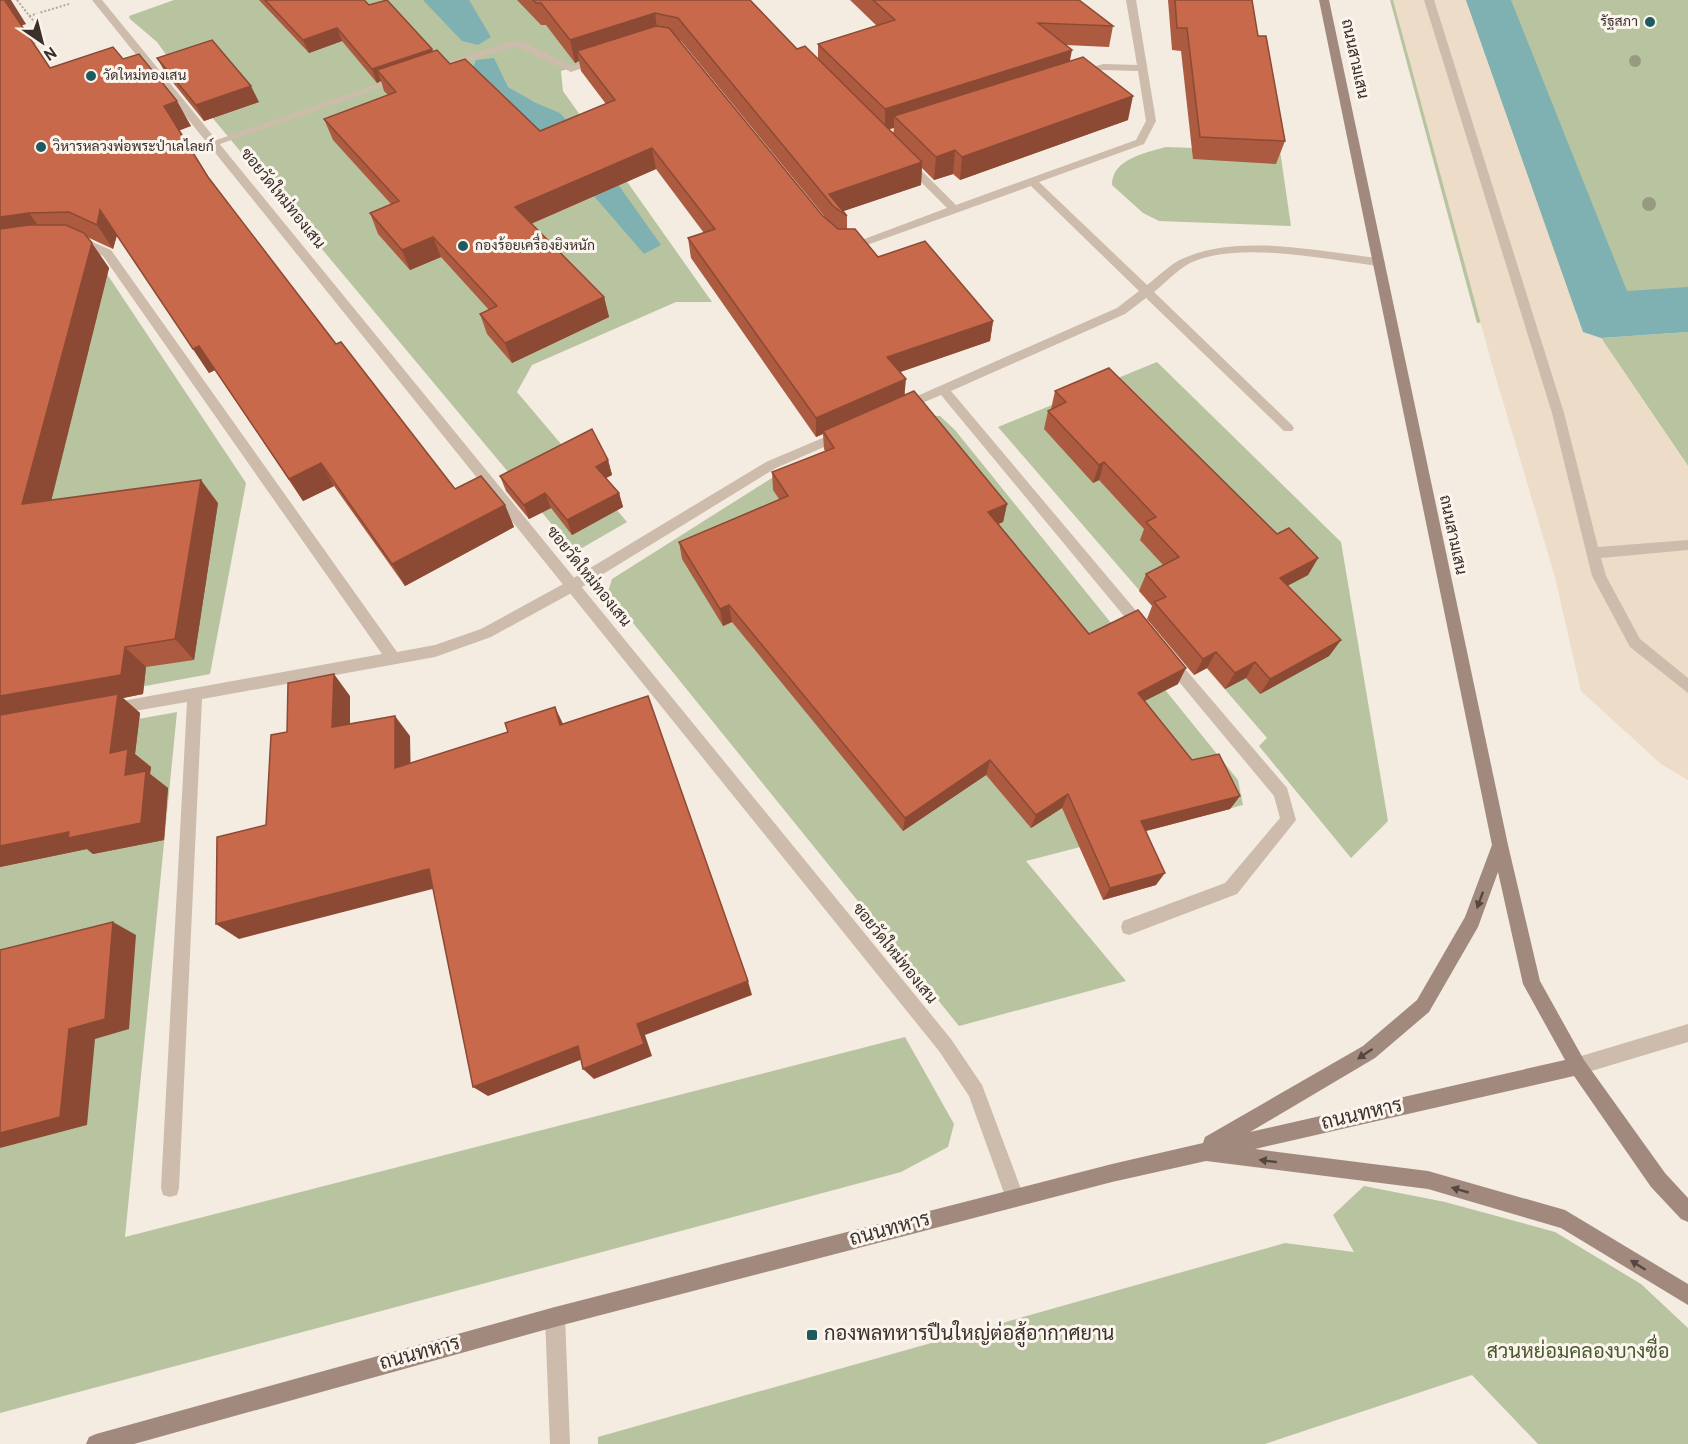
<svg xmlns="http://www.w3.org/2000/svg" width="1688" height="1444" viewBox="0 0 1688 1444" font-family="Overpass,Sarabun,sans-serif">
  <rect width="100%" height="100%" fill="#f4ebe1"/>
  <g fill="#b8c4a0">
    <path d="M 174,0 L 698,0 L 609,56 L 561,71 L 563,91 L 712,302 L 676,302 L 532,365 L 517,392 L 627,522 L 575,552 L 205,109 L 157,42 L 130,19 L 129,16 Z"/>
    <path d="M 1390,0 L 1688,0 L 1688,299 L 1477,323 Z"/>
    <path d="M 1166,147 L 1280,151 L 1291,226 L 1159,221 L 1143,213 L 1112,185 C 1112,159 1145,153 1166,147 Z"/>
    <path d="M 97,259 L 246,483 L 210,674 L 0,713 L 0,260 Z"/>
    <path d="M 1688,332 L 1688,466 L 1601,338 Z"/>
    <path d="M 1157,362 L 1341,542 L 1388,821 L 1351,858 L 1259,746 L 1267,738 L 998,427 Z"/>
    <path d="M 917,415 L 940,416 L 955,430 L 1238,780 L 1243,805 L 1026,861 L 1126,981 L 959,1026 L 608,592 L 612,579 L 775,476 Z"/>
    <path d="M 177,712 L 125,1237 L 905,1037 L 954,1124 L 948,1147 L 901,1172 L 0,1413 L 0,744 Z"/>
    <path d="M 1364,1186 L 1445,1202 L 1555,1232 L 1641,1284 L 1688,1328 L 1688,1444 L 1538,1444 L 1472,1375 L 1265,1444 L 598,1444 L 598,1437 L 1285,1243 L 1354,1252 L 1333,1215 Z"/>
  </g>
  <path fill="#ecdcc8" d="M 1393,0 L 1466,0 L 1583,332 L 1601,338 L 1688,466 L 1688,780 L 1661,764 L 1581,691 L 1555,577 L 1491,361 Z"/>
  <g fill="#7fb0b2">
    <path d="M 423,0 L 469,0 L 491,37 L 478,45 L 462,41 Z"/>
    <path d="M 1466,0 L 1511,0 L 1627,291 L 1688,287 L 1688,332 L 1601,338 L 1583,332 Z"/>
    <path d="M 494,58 L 508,87 L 536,103 L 560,113 L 605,166 L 661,245 L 644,254 L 538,131 L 473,68 L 476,60 Z"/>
  </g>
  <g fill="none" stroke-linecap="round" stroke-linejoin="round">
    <g stroke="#b9a596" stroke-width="2" stroke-dasharray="2 2" stroke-linecap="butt">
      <path d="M 17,0 L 42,32 L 43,38 L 30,46"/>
      <path d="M 29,16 L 69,4"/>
    </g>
    <g fill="#cdbbac" fill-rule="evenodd">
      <path d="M 1126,0 L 1136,0 L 1156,121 L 1144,144 L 1039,182 L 1147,285 C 1158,277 1171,263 1184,258 C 1242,233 1318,252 1379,258 L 1385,262 L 1379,266 C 1327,260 1238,240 1190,263 C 1177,270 1165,283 1154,292 L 1292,425 L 1294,428 L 1292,431 L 1284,431 L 1146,298 L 1125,314 L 951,391 L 1148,625 L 1150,629 L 1148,633 L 1138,633 L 941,395 L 903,411 L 897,407 L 899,404 L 1117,308 L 1139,291 L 1031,186 L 864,246 L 848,249 L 842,245 L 844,242 L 859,241 L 947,208 L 904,165 L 904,161 L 912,161 L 956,205 L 1136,140 L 1146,121 L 1138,71 L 1103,70 L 1079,76 L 1074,73 L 1103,64 L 1137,65 Z"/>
      <path d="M 512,41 L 523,42 L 572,66 L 598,58 L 603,61 L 571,72 L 518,47 L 513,47 L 435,71 L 427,69 Z"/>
      <path d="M 398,77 L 406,79 L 217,145 L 208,143 Z"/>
      <path d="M 77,239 L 90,241 L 111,250 L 397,652 L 435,645 L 481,629 L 567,582 L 766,462 L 839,431 L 847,431 L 849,434 L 847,437 L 776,468 L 577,590 L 491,637 L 435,657 L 202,699 L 179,1188 L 177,1195 L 170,1197 L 163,1195 L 161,1188 L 187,702 L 111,715 L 106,714 L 104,709 L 106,704 L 111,703 L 382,654 L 103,256 L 84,247 L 73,245 L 71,243 Z"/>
      <path d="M 1170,655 L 1175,657 L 1287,788 L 1296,820 L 1237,894 L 1129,935 L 1123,933 L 1121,927 L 1123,921 L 1225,883 L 1280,818 L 1274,796 L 1165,665 L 1163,661 L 1165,657 Z"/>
      <path d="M 555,1307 L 562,1310 L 565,1317 L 570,1444 L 550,1444 L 545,1317 L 548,1310 Z"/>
    </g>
    <g fill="#cdbbac" fill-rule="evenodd">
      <path d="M 92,0 L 102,0 L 951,1039 L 982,1085 L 1024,1197 L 1022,1204 L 1015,1206 L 1008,1204 L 969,1096 L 939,1051 Z"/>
      <path d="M 1424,0 L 1434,0 L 1564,413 L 1598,547 L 1688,540 L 1688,550 L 1601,558 L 1606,576 L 1640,639 L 1688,678 L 1688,693 L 1630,647 L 1592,576 L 1552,413 Z"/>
      <path d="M 1688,1024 L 1688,1042 L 1578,1075 L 1572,1072 L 1569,1066 L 1572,1060 L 1578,1057 Z"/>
    </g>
    <path fill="#a18a7d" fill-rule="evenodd" d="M 1319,0 L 1329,0 L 1508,845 L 1540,981 L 1584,1060 L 1665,1173 L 1688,1198 L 1688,1222 L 1681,1219 L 1651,1187 L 1574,1076 L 1255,1149 L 1428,1171 L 1565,1210 L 1688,1284 L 1688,1305 L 1561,1228 L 1428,1189 L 1206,1161 L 1112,1182 L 555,1327 L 134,1444 L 86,1444 L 89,1437 L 96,1434 L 555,1307 L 1112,1164 L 1203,1143 L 1205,1137 L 1363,1046 L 1417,1000 L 1465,917 L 1492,845 ZM 1498,872 L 1523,984 L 1565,1060 L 1250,1132 L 1375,1058 L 1429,1012 L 1478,927 Z"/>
  </g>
  <g fill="#969b7f">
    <circle cx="1635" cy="61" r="6"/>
    <circle cx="1649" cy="204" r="7"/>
  </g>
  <g fill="#ac5a40" fill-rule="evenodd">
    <path d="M 0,0 L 26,24 L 21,25 L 50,68 L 123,59 L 191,126 L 179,130 L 208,177 L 336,344 L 455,489 L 505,505 L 514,527 L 405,586 L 334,486 L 303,501 L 215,370 L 209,373 L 117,235 L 113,249 L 87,237 L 109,268 L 51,500 L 218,503 L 194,660 L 146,667 L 143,694 L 123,698 L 140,713 L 135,754 L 151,767 L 150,774 L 168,788 L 164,840 L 93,854 L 87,849 L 0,867 Z"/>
    <path d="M 259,0 L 364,0 L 369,5 L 432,49 L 433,52 L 540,131 L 606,104 L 581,71 L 579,61 L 575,63 L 546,25 L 541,25 L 517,0 L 750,0 L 797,49 L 818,60 L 818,44 L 877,26 L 850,0 L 1079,0 L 1113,26 L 1109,47 L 1066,45 L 1070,61 L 1128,120 L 960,180 L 953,174 L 934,180 L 922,168 L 921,185 L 843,211 L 847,216 L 847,229 L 878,257 L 993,321 L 990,341 L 900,372 L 905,395 L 1007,504 L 1003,522 L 998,524 L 1089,634 L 1178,684 L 1144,701 L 1192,760 L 1240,796 L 1230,809 L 1146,831 L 1156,885 L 1103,900 L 1062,808 L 1031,828 L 986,775 L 903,831 L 732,622 L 723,626 L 682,559 L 679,542 L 779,499 L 773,490 L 772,472 L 825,451 L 824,449 L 823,434 L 816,437 L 691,258 L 688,238 L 704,233 L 656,169 L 531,224 L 604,297 L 609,317 L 512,363 L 487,334 L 480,314 L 489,310 L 441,257 L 410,270 L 378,234 L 370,213 L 391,204 L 333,140 L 324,119 L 388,95 L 384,91 L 381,81 L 377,83 L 342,41 L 309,53 ZM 679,40 L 681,41 L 825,217 L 822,215 ZM 894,128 L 893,134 L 889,129 Z"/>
    <path d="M 1168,0 L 1252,0 L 1258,36 L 1285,141 L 1276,164 L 1193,159 L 1181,51 L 1172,50 Z"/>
    <path d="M 157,58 L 259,102 L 204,121 L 166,74 Z"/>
    <path d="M 1055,391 L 1277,534 L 1318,558 L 1308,575 L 1287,586 L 1341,640 L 1329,656 L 1260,694 L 1246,678 L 1225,689 L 1207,668 L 1194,675 L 1147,619 L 1152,606 L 1139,591 L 1146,574 L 1163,565 L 1140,540 L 1144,529 L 1099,480 L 1093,483 L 1044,429 L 1048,411 L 1051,409 Z"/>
    <path d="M 608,460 L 612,475 L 606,478 L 619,493 L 623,507 L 572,535 L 551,508 L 529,519 L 506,491 L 500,476 Z"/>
  </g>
  <g fill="#8c4a34">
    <path d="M 7,0 L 11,0 L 26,24 L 20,26 L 5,1 Z"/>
    <path d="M 655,13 L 658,36 L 577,51 L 579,61 L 575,63 L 570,40 Z"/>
    <path d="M 337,28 L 342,41 L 309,53 L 303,40 Z"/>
    <path d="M 432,49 L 436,62 L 377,70 L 381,81 L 377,83 L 372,69 Z"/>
    <path d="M 1072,50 L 1068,71 L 894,116 L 894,128 L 885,130 L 885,109 Z"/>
    <path d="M 251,86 L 259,102 L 204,121 L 196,105 Z"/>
    <path d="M 1133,96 L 1128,120 L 960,180 L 962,157 Z"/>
    <path d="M 177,101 L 191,126 L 178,131 L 164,106 Z"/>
    <path d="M 652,148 L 656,169 L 521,228 L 515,207 Z"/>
    <path d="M 955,150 L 953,174 L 934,180 L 936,157 Z"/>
    <path d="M 922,162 L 921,185 L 841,212 L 829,194 Z"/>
    <path d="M 100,210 L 117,235 L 113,249 L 97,225 Z"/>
    <path d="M 29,213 L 47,238 L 0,244 L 0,217 Z"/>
    <path d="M 433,237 L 441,257 L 410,270 L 402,250 Z"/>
    <path d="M 92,243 L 109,268 L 45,526 L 22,504 Z"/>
    <path d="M 604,297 L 609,317 L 512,363 L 505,343 Z"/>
    <path d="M 993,321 L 990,341 L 886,377 L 887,357 Z"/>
    <path d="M 199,346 L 215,370 L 209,373 L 193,349 Z"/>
    <path d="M 906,379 L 904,399 L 823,431 L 823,434 L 816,437 L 816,418 Z"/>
    <path d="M 608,460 L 612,475 L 600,481 L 596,467 Z"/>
    <path d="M 1104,462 L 1099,480 L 1093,483 L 1099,465 Z"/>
    <path d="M 321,463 L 334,486 L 303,501 L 289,479 Z"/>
    <path d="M 201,480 L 218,503 L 194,660 L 175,639 Z"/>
    <path d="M 545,493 L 551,508 L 529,519 L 524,505 Z"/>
    <path d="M 619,493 L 623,507 L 572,535 L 567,520 Z"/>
    <path d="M 1007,504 L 1003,522 L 984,530 L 988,512 Z"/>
    <path d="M 505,505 L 514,527 L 405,586 L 392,564 Z"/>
    <path d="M 1318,558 L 1308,575 L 1270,595 L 1280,578 Z"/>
    <path d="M 729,605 L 732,622 L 723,626 L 720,609 Z"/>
    <path d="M 1341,640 L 1329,656 L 1260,694 L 1270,679 Z"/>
    <path d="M 125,647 L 146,667 L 143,694 L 123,698 L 140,713 L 135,754 L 151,767 L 150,774 L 168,788 L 164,840 L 93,854 L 87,849 L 0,867 L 0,696 Z"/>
    <path d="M 1216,652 L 1207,668 L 1194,675 L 1203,659 Z"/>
    <path d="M 1255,662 L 1246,678 L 1225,689 L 1235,673 Z"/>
    <path d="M 1186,668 L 1178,684 L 1131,708 L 1138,693 Z"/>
    <path d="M 334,674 L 350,696 L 350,748 L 332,727 Z"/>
    <path d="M 555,707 L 565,728 L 560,725 Z"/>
    <path d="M 395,716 L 410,736 L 411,788 L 395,768 Z"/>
    <path d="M 990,760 L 986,775 L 903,831 L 905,818 Z"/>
    <path d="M 1068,794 L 1062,808 L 1031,828 L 1036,815 Z"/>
    <path d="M 1240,796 L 1230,809 L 1134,834 L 1141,821 Z"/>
    <path d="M 429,869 L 444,886 L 239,939 L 216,924 Z"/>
    <path d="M 1165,873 L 1156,885 L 1103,900 L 1110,888 Z"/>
    <path d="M 113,922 L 136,935 L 129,1029 L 95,1039 L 87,1125 L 0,1148 L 0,1133 L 69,1029 Z"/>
    <path d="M 748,981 L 752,995 L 645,1035 L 652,1056 L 594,1079 L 583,1069 L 637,1024 Z"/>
    <path d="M 578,1046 L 588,1057 L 488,1096 L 473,1087 Z"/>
  </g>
  <g fill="#c8694b" stroke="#8c4a34" stroke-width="1.5">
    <path d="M 0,0 L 7,0 L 5,1 L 50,68 L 113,47 L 123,59 L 139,54 L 177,101 L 164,106 L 208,177 L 336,344 L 341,342 L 455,489 L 481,476 L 505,505 L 392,564 L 321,463 L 289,479 L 199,346 L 193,349 L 100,210 L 97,225 L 69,212 L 29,213 L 0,217 Z"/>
    <path d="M 265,0 L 364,0 L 369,5 L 387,0 L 432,49 L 372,69 L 337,28 L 303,40 Z"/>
    <path d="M 533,0 L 750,0 L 797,49 L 805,46 L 922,162 L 829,194 L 847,216 L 833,206 L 678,18 L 655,13 L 570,40 L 541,3 L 536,3 Z"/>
    <path d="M 873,0 L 1079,0 L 1113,26 L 1038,23 L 1072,50 L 885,109 L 818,44 L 895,20 Z"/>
    <path d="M 1175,0 L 1252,0 L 1258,36 L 1266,36 L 1285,141 L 1200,137 L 1187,28 L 1177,28 Z"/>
    <path d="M 656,26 L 669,28 L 822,215 L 838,229 L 855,229 L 878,257 L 925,241 L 993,321 L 887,357 L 906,379 L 816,418 L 688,238 L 715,229 L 652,148 L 515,207 L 604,297 L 505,343 L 480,314 L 497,306 L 433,237 L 402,250 L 370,213 L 399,201 L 324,119 L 396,92 L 377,70 L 437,50 L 450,64 L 465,59 L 540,131 L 615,100 L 577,51 Z"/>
    <path d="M 212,40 L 251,86 L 196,105 L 157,58 Z"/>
    <path d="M 1083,57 L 1133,96 L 962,157 L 955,150 L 936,157 L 894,116 Z"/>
    <path d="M 29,225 L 66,225 L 84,233 L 92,243 L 22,504 L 201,480 L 175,639 L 125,647 L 121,675 L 0,696 L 0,229 Z"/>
    <path d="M 1109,368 L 1277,534 L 1289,528 L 1318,558 L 1280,578 L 1341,640 L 1270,679 L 1255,662 L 1235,673 L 1216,652 L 1203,659 L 1154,602 L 1166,597 L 1146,574 L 1179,557 L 1146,522 L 1156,517 L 1104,462 L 1099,465 L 1048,411 L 1066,402 L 1055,391 Z"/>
    <path d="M 914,391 L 1007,504 L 988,512 L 1089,634 L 1138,610 L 1186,668 L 1138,693 L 1192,760 L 1219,754 L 1240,796 L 1141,821 L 1165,873 L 1110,888 L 1068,794 L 1036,815 L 990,760 L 905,818 L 729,605 L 720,609 L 679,542 L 788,496 L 772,472 L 834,448 L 823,431 Z"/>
    <path d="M 592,429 L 608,460 L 596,467 L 619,493 L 567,520 L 545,493 L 524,505 L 500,476 Z"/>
    <path d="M 334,674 L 332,727 L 395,716 L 395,768 L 508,732 L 505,723 L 555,707 L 560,725 L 648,696 L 748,981 L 637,1024 L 644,1044 L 583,1069 L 578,1046 L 473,1087 L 429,869 L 216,924 L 217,837 L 266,825 L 271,735 L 287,732 L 288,683 Z"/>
    <path d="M 118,694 L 110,753 L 128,749 L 125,775 L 146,771 L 141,823 L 68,838 L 69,832 L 0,846 L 0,715 Z"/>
    <path d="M 113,922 L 105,1019 L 69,1029 L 60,1117 L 0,1133 L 0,950 Z"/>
  </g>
  <defs><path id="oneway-solid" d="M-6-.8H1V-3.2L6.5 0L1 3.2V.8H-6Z" transform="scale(1.5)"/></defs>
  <g fill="#544640">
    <use href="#oneway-solid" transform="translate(1480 900) rotate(110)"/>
    <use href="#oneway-solid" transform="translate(1365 1054) rotate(146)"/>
    <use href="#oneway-solid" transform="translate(1268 1161) rotate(-173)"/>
    <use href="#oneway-solid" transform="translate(1460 1190) rotate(-164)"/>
    <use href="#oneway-solid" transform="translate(1638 1265) rotate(-148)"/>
  </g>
  <g fill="#1f5a5e" stroke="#fbf5ee" stroke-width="2">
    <circle cx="1650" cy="22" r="6"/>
    <circle cx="91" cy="76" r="6"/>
    <circle cx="41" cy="147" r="6"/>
    <circle cx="463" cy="246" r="6"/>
    <rect x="806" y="1329" width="12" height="12" rx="3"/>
  </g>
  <g text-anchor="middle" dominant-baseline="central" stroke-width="6" stroke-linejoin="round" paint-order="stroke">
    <g font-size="14" fill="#3b302b" stroke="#fbf5ee" text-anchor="start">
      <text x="1638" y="22" text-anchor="end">รัฐสภา</text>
      <text x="103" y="76">วัดใหม่ทองเสน</text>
      <text x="53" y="147">วิหารหลวงพ่อพระป่าเลไลยก์</text>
      <text x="475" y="246">กองร้อยเครื่องยิงหนัก</text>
    </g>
    <g font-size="16" fill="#3b302b" stroke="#fbf5ee">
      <text transform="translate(1354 59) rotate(78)">ถนนสามเสน</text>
      <text transform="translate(282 199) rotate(51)">ซอยวัดใหม่ทองเสน</text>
      <text transform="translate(1452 535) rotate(78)">ถนนสามเสน</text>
      <text transform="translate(588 577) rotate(51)">ซอยวัดใหม่ทองเสน</text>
      <text transform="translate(894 954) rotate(51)">ซอยวัดใหม่ทองเสน</text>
    </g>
    <g font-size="20" fill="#3b302b" stroke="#fbf5ee">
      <text transform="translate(1362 1115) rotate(-13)">ถนนทหาร</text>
      <text transform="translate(890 1230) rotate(-15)">ถนนทหาร</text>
      <text transform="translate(420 1354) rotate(-15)">ถนนทหาร</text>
    </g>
    <g font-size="20" fill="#3b302b" stroke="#fbf5ee" text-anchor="start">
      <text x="824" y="1335">กองพลทหารปืนใหญ่ต่อสู้อากาศยาน</text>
    </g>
    <g font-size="20" fill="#4a5a2e" stroke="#fbf5ee">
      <text x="1578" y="1353">สวนหย่อมคลองบางซื่อ</text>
    </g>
  </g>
  <g transform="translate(42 42) rotate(145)" stroke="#fbf5ee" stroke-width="4.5" paint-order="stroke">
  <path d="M0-4.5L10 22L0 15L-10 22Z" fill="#3b302b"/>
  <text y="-9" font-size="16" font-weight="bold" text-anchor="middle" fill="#3b302b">N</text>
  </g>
</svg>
